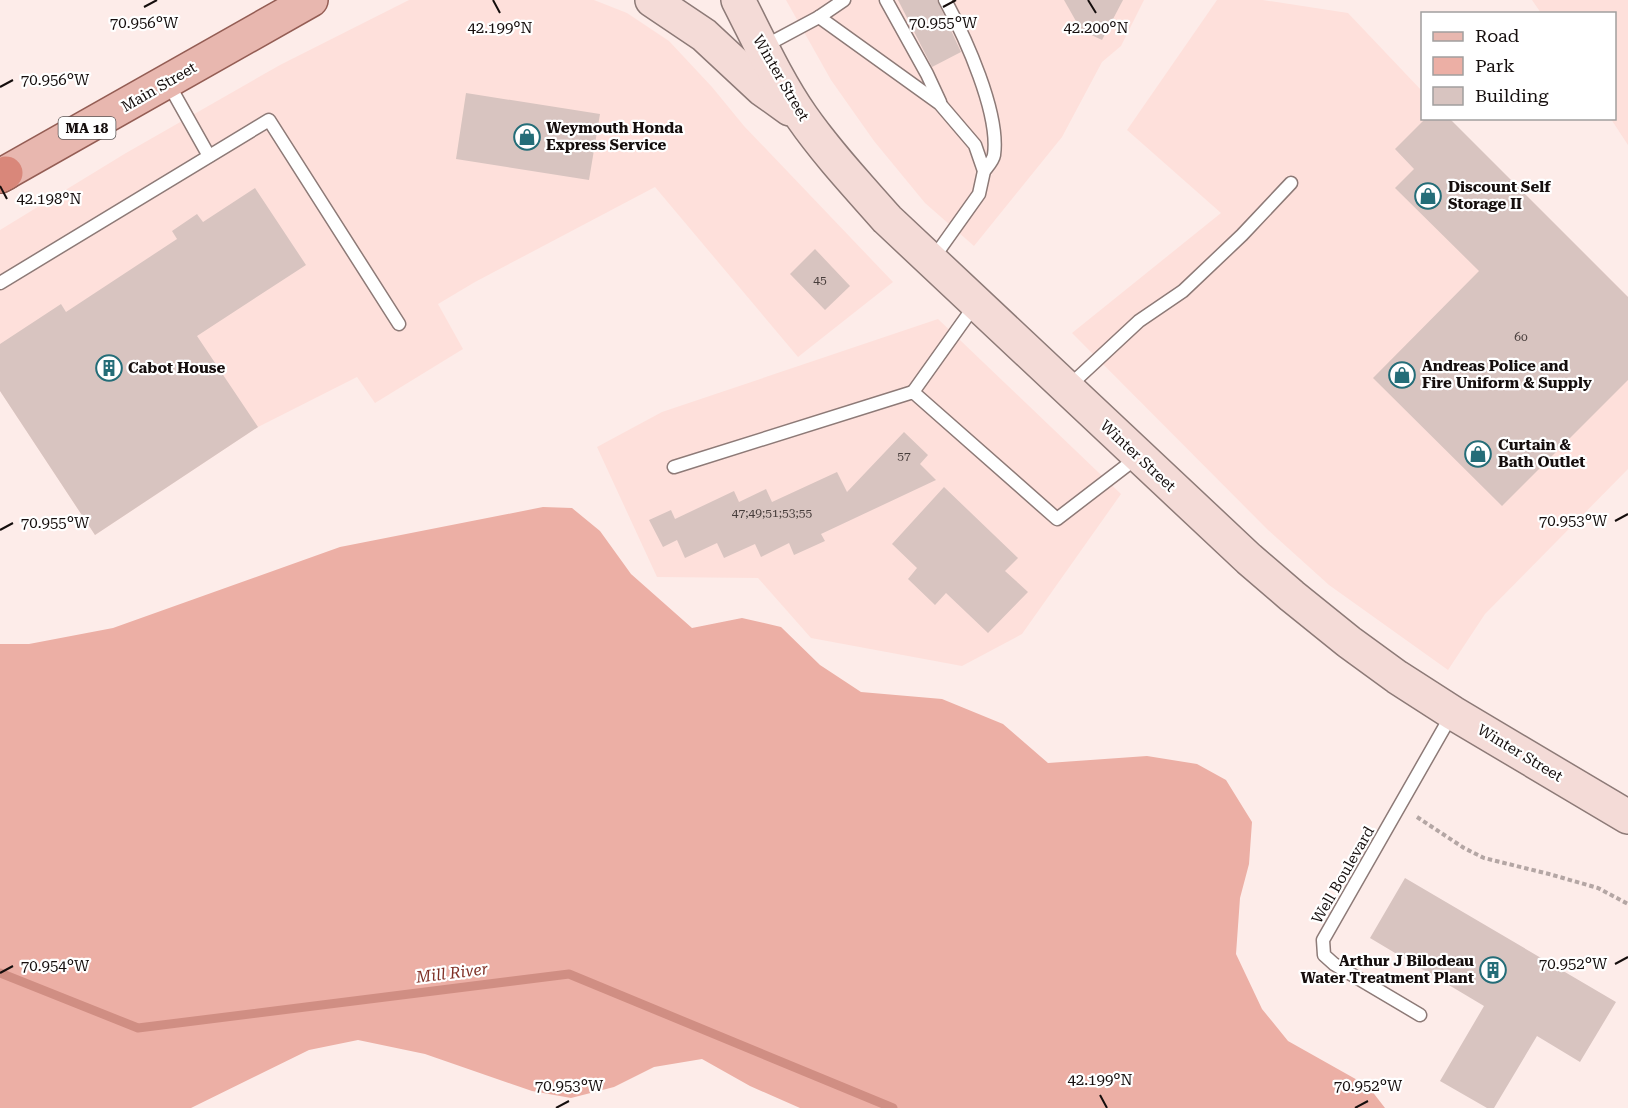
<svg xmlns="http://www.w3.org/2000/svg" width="1628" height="1108" viewBox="0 0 1628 1108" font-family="'Roboto Serif',serif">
  <rect width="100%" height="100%" fill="#fdece9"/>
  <g fill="#fee0db">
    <path d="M 409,0 L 594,0 L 627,13 L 669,41 L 712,87 L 744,126 L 893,282 L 798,357 L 655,187 L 475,282 L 438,304 L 463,349 L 375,403 L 357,377 L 258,427 L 95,535 L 0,391 L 0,230 L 126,153 L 280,65 Z"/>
    <path d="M 786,0 L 1144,0 L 1121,46 L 1102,62 L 1062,137 L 974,246 L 925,203 L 874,141 L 831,80 Z"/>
    <path d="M 1217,0 L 1263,0 L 1348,13 L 1422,91 L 1422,118 L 1449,119 L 1628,297 L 1628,469 L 1485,614 L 1448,670 L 1329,585 L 1268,530 L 1072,333 L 1221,213 L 1127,130 Z"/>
    <path d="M 1532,0 L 1628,0 L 1628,145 L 1611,119 L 1614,118 L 1614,14 L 1541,13 Z"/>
    <path d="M 938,319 L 1121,494 L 1022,634 L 962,666 L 811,638 L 758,578 L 657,577 L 597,447 L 662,412 Z"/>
  </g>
  <path fill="#ecafa5" d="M 543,507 L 572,508 L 600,531 L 631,574 L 692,628 L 742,618 L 781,627 L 820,665 L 861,692 L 942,699 L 1003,724 L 1048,763 L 1147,756 L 1197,764 L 1226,780 L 1252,822 L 1249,864 L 1240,898 L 1236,954 L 1262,1009 L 1288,1041 L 1368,1086 L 1385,1108 L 800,1108 L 750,1086 L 702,1059 L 654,1067 L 614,1087 L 571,1098 L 532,1091 L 425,1054 L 358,1040 L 309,1050 L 191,1108 L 0,1108 L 0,644 L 29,644 L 113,628 L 340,547 Z"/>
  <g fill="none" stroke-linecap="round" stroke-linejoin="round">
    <path stroke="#d08e83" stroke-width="9" d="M 0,973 L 138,1028 L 569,974 L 893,1108"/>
  </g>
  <g fill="#d8c4c0">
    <path d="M 898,0 L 937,0 L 961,52 L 932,67 Z"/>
    <path d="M 1064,0 L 1123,0 L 1102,40 L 1081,30 Z"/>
    <path d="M 466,93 L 600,114 L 589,180 L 456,159 Z"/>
    <path d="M 1426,118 L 1449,118 L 1628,297 L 1628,380 L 1502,506 L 1373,378 L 1479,271 L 1395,188 L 1414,169 L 1395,149 Z"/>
    <path d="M 255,188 L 306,265 L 197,336 L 258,427 L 95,535 L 0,391 L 0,344 L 61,304 L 66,312 L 177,239 L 172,231 L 197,214 L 203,222 Z"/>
    <path d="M 815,249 L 850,286 L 825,310 L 790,274 Z"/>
    <path d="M 904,432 L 928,455 L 920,464 L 936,480 L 821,534 L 825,541 L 794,555 L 789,543 L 761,557 L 755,544 L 724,558 L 717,543 L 685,558 L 677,540 L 663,547 L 649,520 L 671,510 L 675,519 L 734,491 L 739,502 L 766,489 L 772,502 L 837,472 L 847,492 Z"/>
    <path d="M 944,487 L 1018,558 L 1005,571 L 1028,592 L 988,633 L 946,593 L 935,605 L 908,579 L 917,568 L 892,544 Z"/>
    <path d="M 1405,878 L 1616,1002 L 1580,1062 L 1537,1036 L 1494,1108 L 1487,1108 L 1440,1081 L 1484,1006 L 1370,938 Z"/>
  </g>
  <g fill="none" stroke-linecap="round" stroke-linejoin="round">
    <g stroke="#8d7a77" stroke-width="15">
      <g id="service">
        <path d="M 886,0 L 927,74 L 940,102"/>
        <path d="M 945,0 C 965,37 1000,113 994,155 C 993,161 987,167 984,171"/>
        <path d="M 819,17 L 940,104 L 975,145 L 984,171 L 979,194 L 932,260"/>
        <path d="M 763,47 L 819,17 L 844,0"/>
        <path d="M 168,83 L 209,156"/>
        <path d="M 0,283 L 269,120 L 399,324"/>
        <path d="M 1067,388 L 1139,321 L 1183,291 L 1242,235 L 1291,183"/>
        <path d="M 913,392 L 975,305"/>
        <path d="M 674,467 L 913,392 L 1057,519 L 1139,456"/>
        <path d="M 1420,1015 L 1334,964 L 1324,955 L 1323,940 L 1452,714"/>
      </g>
    </g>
    <g stroke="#8d7a77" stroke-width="36">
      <g id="secondary">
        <path d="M 652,0 L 704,35 L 762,89 L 790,109"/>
        <path d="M 738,0 C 758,39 777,81 802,117 C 827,153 858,186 887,219 L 1249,559 L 1292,596 L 1349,642 L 1397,677 L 1453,713 L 1628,817"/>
      </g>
    </g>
    <g stroke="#945d54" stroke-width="36">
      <path id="primary" d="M 0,176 L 311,0"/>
    </g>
    <g stroke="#945d54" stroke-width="36">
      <path id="motorway" d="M 0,176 L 6,173"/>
    </g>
    <path stroke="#b4a6a4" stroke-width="4" stroke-dasharray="4.5 3" stroke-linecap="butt" d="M 1417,817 L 1464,848 L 1484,858 L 1549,874 L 1598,888 L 1628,904"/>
    <use href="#service" stroke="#fff" stroke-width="12"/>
    <use href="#secondary" stroke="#f4dbd7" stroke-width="33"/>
    <use href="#primary" stroke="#e8b7af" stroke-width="33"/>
    <use href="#motorway" stroke="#d9877a" stroke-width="33"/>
  </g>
  <path fill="none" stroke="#150e0d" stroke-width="2" d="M 493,0 L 500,13M 1088,0 L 1096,13M 144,7 L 157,0M 943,7 L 956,0M 0,87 L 13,80M 0,186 L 7,199M 1615,521 L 1628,514M 0,530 L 13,523M 1615,964 L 1628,957M 0,973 L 13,966M 1100,1095 L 1107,1108M 556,1108 L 569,1101M 1355,1108 L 1368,1101"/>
  <defs>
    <g id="shop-ring" transform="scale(1.35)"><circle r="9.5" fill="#fff" stroke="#246d78" stroke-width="1.5"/><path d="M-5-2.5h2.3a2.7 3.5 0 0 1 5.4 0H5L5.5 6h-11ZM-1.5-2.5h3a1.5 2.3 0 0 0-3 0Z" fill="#246d78"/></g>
    <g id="building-ring" transform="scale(1.35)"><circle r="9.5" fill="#fff" stroke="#246d78" stroke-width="1.5"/><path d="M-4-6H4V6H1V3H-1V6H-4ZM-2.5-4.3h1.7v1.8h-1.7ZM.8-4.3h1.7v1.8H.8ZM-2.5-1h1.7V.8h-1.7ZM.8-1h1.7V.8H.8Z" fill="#246d78"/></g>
  </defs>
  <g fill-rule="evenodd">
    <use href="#shop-ring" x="527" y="137"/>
    <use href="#shop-ring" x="1428" y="196"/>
    <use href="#building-ring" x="109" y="368"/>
    <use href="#shop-ring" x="1402" y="375"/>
    <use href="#shop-ring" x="1478" y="454"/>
    <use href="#building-ring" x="1493" y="970"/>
  </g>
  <g text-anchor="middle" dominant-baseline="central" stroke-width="4.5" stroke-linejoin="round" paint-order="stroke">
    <g font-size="12" fill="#463c3a">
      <text x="820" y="280">45</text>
      <text x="1521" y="337">60</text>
      <text x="904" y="456">57</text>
      <text x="772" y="513">47;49;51;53;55</text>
    </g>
    <rect fill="#fff" stroke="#5b5656" stroke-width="1.5" x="58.5" y="117" width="57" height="22" rx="4.5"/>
    <g font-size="14" font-weight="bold" fill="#150e0d">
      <text x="87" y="128">MA 18</text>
    </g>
    <g font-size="15" fill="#150e0d" stroke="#fff">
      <text transform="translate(781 78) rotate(60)">Winter Street</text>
      <text transform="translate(159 87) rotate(-30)">Main Street</text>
      <text transform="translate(1138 456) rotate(43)">Winter Street</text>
      <text transform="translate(1520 753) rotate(31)">Winter Street</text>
      <text transform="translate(1343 875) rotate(-60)">Well Boulevard</text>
    </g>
    <g font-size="15" font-weight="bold" fill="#150e0d" stroke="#fff" text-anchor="start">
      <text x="546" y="128">Weymouth Honda<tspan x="546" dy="17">Express Service</tspan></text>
      <text x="1448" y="187">Discount Self<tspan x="1448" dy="17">Storage II</tspan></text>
      <text x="1422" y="366">Andreas Police and<tspan x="1422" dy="17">Fire Uniform &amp; Supply</tspan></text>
      <text x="128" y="368">Cabot House</text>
      <text x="1498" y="445">Curtain &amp;<tspan x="1498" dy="17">Bath Outlet</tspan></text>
      <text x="1474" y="961" text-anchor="end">Arthur J Bilodeau<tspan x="1474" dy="17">Water Treatment Plant</tspan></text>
    </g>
    <g font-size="16" font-style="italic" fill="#7f3026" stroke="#fff">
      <text transform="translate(452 973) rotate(-7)">Mill River</text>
    </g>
  </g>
  <g font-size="15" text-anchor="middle" fill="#150e0d" stroke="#fff" stroke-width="4.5" stroke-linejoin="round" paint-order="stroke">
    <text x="144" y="28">70.956°W</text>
    <text x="943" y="28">70.955°W</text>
    <text x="500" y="33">42.199°N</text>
    <text x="1096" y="33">42.200°N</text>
    <text x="55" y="85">70.956°W</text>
    <text x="49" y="204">42.198°N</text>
    <text x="1573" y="526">70.953°W</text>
    <text x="55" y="528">70.955°W</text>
    <text x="1573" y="969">70.952°W</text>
    <text x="55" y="971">70.954°W</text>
    <text x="1100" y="1085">42.199°N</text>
    <text x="569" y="1091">70.953°W</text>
    <text x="1368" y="1091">70.952°W</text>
  </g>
  <rect x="1421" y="12" width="195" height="108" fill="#ffffff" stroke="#a19f9e" stroke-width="1.5"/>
  <rect x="1433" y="32" width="30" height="9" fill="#e8b7af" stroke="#a19f9e" stroke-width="1.5"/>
  <text x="1475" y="42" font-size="18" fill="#150e0d">Road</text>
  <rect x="1433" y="57" width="30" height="18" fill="#ecafa5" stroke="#a19f9e" stroke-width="1.5"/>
  <text x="1475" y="72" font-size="18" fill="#150e0d">Park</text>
  <rect x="1433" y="87" width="30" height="18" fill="#d8c4c0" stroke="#a19f9e" stroke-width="1.5"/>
  <text x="1475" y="102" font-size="18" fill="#150e0d">Building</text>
</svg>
